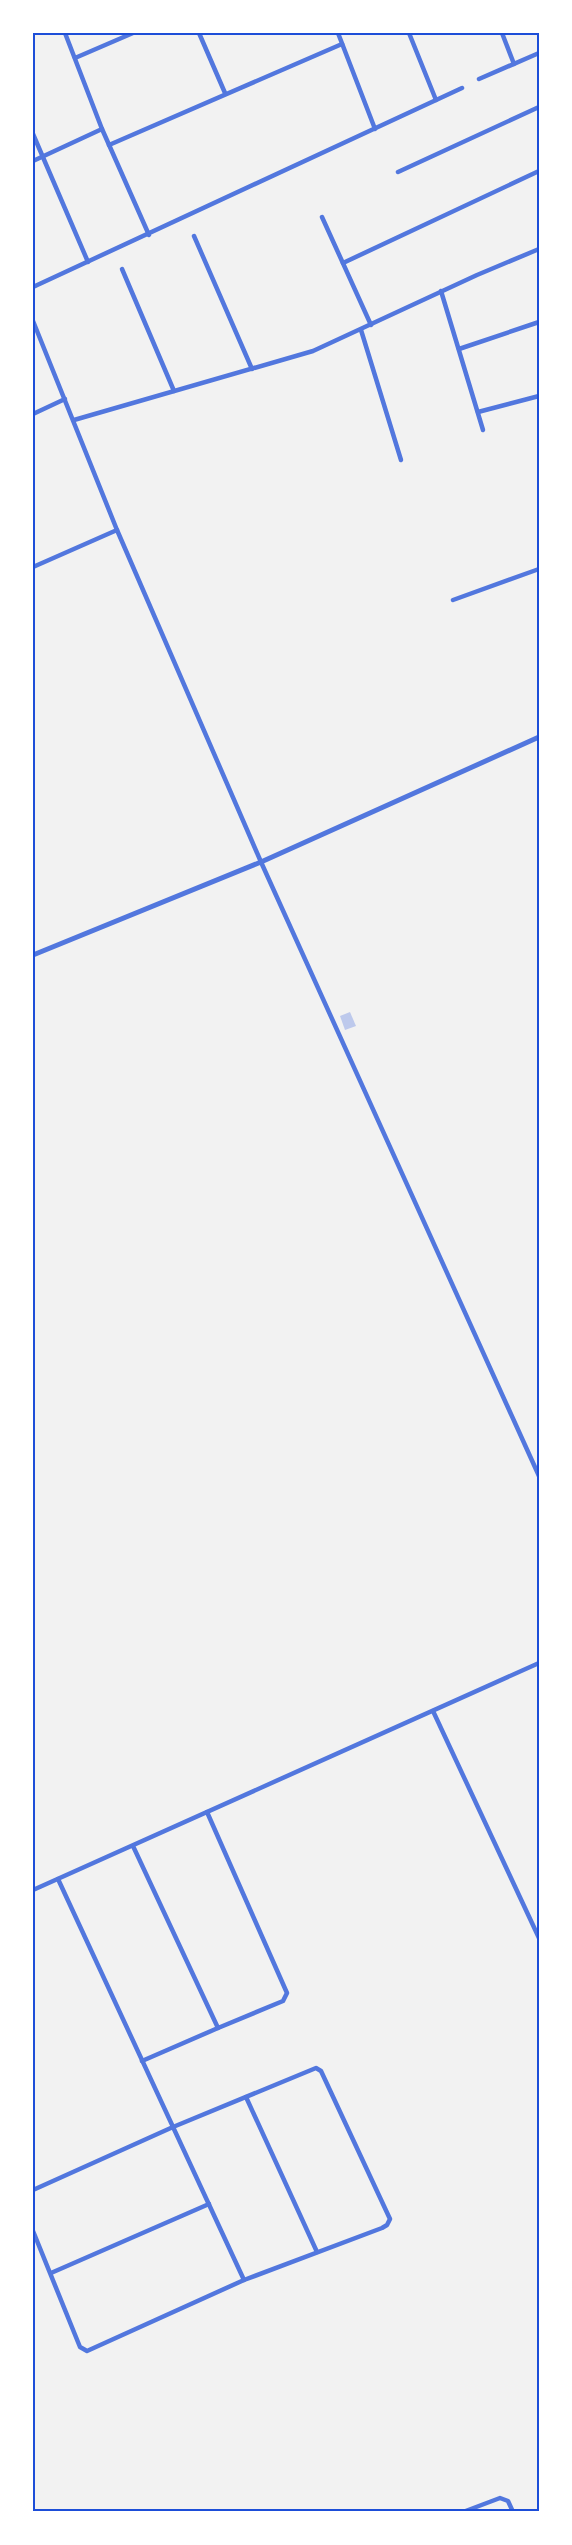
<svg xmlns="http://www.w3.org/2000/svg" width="572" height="2545" viewBox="0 0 572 2545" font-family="Montserrat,sans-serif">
  <rect width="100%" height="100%" fill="#f2f2f2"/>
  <path fill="#bdc9ec" d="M 350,1012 L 356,1026 L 345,1030 L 340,1016 Z"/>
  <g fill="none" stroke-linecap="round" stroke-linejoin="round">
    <g stroke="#5277de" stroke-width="4.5">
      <path d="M 65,33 L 102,129 L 149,235"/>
      <path d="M 199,33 L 225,93"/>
      <path d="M 338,33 L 375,129"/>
      <path d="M 409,33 L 436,100"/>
      <path d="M 502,33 L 514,64"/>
      <path d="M 75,58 L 133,33"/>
      <path d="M 479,79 L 539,53"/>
      <path d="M 33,134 L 88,262"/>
      <path d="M 109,145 L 342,44"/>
      <path d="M 33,161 L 102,129"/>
      <path d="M 398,172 L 539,107"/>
      <path d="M 322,217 L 371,325"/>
      <path d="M 194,236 L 252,369"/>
      <path d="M 343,263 L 539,171"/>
      <path d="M 122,269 L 174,391"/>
      <path d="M 33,287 L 462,88"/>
      <path d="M 441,291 L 483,430"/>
      <path d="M 33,321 L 117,530 L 261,862 L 539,1476"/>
      <path d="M 361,330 L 401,460"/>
      <path d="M 459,349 L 539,322"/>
      <path d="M 478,412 L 539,396"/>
      <path d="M 33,414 L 65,399"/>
      <path d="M 74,420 L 313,351 L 477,275 L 539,249"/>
      <path d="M 33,567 L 117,530"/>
      <path d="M 453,600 L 539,569"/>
      <path d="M 433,1711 L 539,1938"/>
      <path d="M 133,1846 L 218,2028 L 283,2001 L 287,1993 L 207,1812"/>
      <path d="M 58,1879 L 244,2280"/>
      <path d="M 33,1890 L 539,1663"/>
      <path d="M 142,2061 L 218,2028"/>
      <path d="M 246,2097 L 317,2252"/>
      <path d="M 33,2190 L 173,2127 L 316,2068 L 321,2071 L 390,2219 L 387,2225 L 382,2228 L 244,2280 L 87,2351 L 80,2347 L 33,2231"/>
      <path d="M 51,2273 L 209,2204"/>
      <path d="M 463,2512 L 500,2498 L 508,2501 L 513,2512"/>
    </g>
    <path stroke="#5277de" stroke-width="5" d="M 33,955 L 261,862 L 539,737"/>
  </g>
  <rect width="572" height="2545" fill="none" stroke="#ffffff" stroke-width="69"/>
  <rect x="34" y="34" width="504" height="2476" fill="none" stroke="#1d4ed8" stroke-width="2"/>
</svg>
